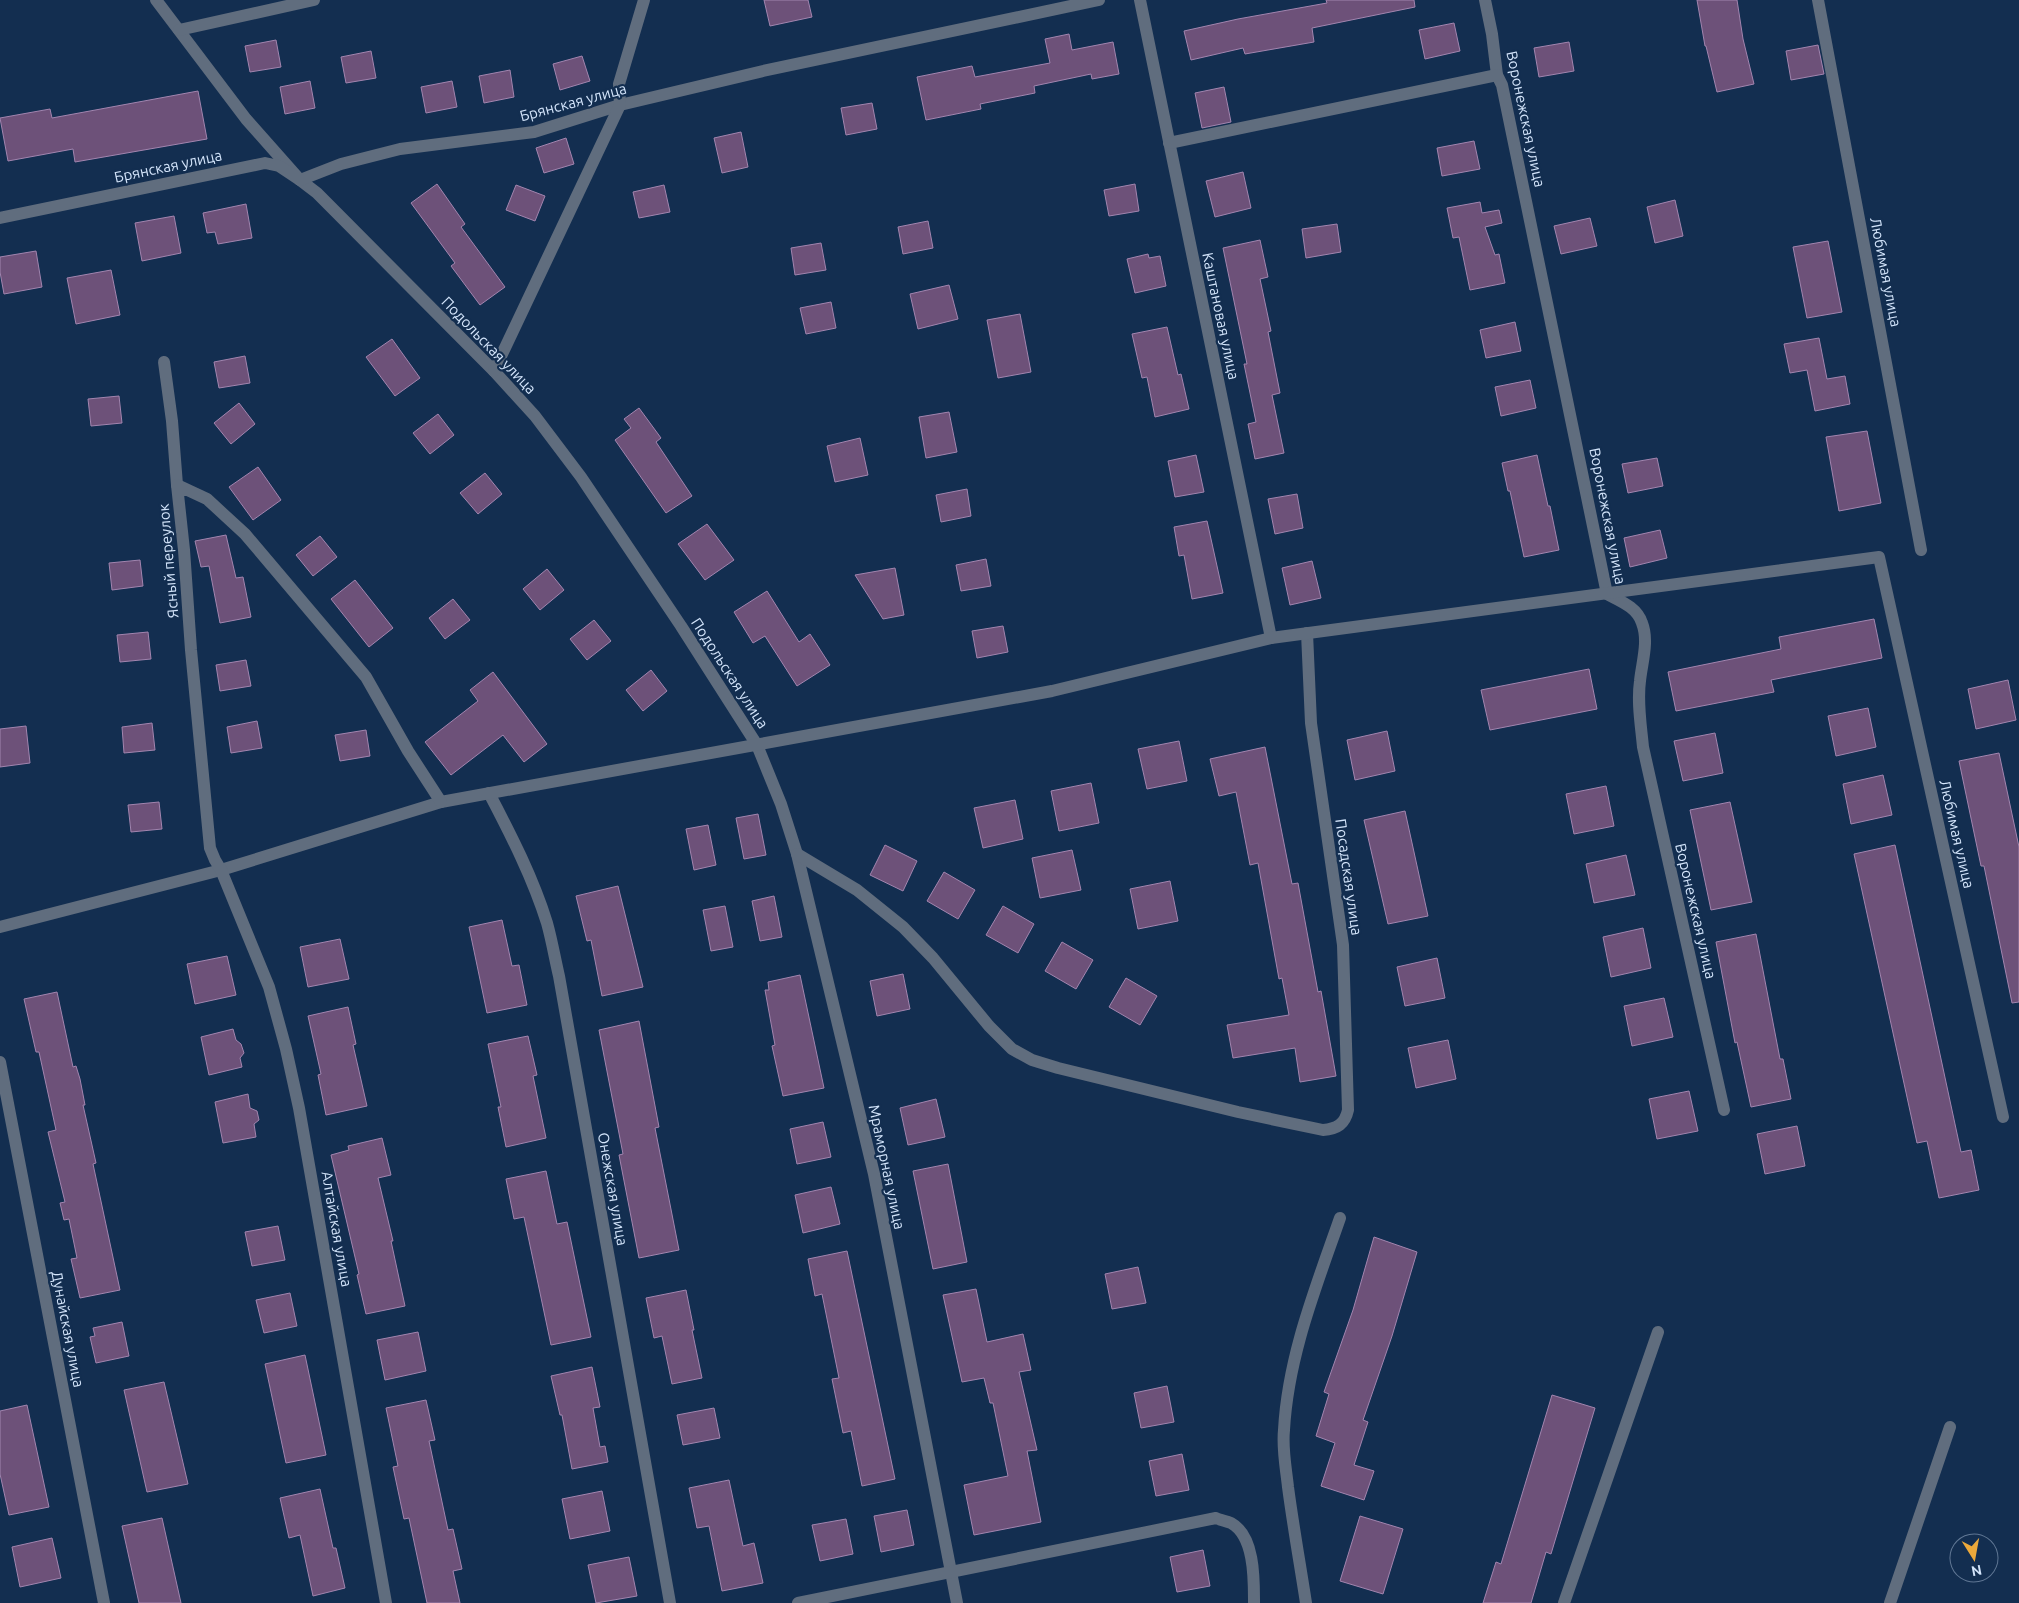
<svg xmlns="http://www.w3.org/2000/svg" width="2019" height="1603" viewBox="0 0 2019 1603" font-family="Ubuntu,sans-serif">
  <rect width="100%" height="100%" fill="#132e50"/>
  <g fill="#6d5179" stroke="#a285af">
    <path d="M 764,0 L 808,0 L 812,17 L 770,26 Z"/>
    <path d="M 1326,0 L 1414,0 L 1415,7 L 1312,28 L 1314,42 L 1245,54 L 1243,48 L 1191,60 L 1184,31 L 1238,19 L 1327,3 Z"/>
    <path d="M 1697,0 L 1737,0 L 1743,39 L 1754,84 L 1717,92 L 1706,46 L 1705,46 Z"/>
    <path d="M 1454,23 L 1460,51 L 1425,59 L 1419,30 Z"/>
    <path d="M 1069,34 L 1072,50 L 1113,42 L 1119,74 L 1092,79 L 1091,74 L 1034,86 L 1035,93 L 980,104 L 981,109 L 926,120 L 917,77 L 972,66 L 975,77 L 1050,63 L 1045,39 Z"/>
    <path d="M 276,40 L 281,67 L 250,72 L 245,46 Z"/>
    <path d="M 1569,42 L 1574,71 L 1539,77 L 1534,48 Z"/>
    <path d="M 1818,45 L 1824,74 L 1791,80 L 1786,51 Z"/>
    <path d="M 371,51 L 376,78 L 346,83 L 341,57 Z"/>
    <path d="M 582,56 L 590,81 L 560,90 L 553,64 Z"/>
    <path d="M 510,70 L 514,97 L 484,103 L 479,76 Z"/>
    <path d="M 310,81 L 315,108 L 285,114 L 280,87 Z"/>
    <path d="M 452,81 L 457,107 L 426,113 L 421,87 Z"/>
    <path d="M 1224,87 L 1231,122 L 1202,128 L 1195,93 Z"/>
    <path d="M 198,91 L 207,139 L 75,162 L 73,149 L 8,161 L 0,118 L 50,109 L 52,118 Z"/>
    <path d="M 872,103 L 877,129 L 846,135 L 841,108 Z"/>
    <path d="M 741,132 L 748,167 L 722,173 L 714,138 Z"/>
    <path d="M 566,138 L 574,164 L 544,173 L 536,148 Z"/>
    <path d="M 1474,141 L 1480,169 L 1442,176 L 1437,148 Z"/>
    <path d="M 1243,172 L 1251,208 L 1215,217 L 1206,181 Z"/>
    <path d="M 437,184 L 465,224 L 461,227 L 505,287 L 480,305 L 451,266 L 455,263 L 411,203 Z"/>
    <path d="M 1135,184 L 1139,211 L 1109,216 L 1104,190 Z"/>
    <path d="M 516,185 L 545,196 L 535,221 L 506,210 Z"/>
    <path d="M 664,185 L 670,212 L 639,218 L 633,192 Z"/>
    <path d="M 1675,200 L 1683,236 L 1655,243 L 1647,207 Z"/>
    <path d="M 1480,202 L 1482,213 L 1499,210 L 1502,223 L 1485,227 L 1495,255 L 1499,254 L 1505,283 L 1470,290 L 1459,237 L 1453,238 L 1447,208 Z"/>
    <path d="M 246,204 L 252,238 L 218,244 L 215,232 L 207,233 L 203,213 Z"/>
    <path d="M 174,216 L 181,253 L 142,261 L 135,223 Z"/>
    <path d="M 1590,218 L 1597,246 L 1561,254 L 1554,226 Z"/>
    <path d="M 928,221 L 933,248 L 903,254 L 898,227 Z"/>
    <path d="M 1337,224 L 1341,252 L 1306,258 L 1302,229 Z"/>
    <path d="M 1260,240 L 1268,277 L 1260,279 L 1271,331 L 1268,332 L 1280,393 L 1272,395 L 1284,453 L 1255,459 L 1248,424 L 1256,422 L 1244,364 L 1247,364 L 1223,248 Z"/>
    <path d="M 1828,241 L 1842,312 L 1807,318 L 1793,247 Z"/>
    <path d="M 821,243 L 826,270 L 795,275 L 791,248 Z"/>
    <path d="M 36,251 L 42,287 L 4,294 L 0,272 L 0,257 Z"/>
    <path d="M 1148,254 L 1149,258 L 1160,256 L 1166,286 L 1135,293 L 1127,259 Z"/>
    <path d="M 111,270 L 120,315 L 76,324 L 67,278 Z"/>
    <path d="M 949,285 L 958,319 L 918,329 L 910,294 Z"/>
    <path d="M 831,302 L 836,328 L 806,334 L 800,308 Z"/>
    <path d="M 1020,314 L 1031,372 L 998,378 L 987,320 Z"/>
    <path d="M 1515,322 L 1521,351 L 1486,358 L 1480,330 Z"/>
    <path d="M 1167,327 L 1178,375 L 1181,374 L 1189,409 L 1155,417 L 1147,377 L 1142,378 L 1132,334 Z"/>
    <path d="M 1819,338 L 1827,379 L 1845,376 L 1850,404 L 1815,411 L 1807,370 L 1790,373 L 1784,344 Z"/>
    <path d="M 392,339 L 420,378 L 395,396 L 366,357 Z"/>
    <path d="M 245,356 L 250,383 L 219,388 L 214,362 Z"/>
    <path d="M 1530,380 L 1536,408 L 1501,416 L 1495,387 Z"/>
    <path d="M 119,396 L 122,423 L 91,426 L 88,399 Z"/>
    <path d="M 239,403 L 255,424 L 231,444 L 214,423 Z"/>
    <path d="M 639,408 L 661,438 L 656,442 L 692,496 L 666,513 L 615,440 L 631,428 L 624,419 Z"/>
    <path d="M 949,412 L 957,452 L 926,458 L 919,417 Z"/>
    <path d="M 438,414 L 454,435 L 430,454 L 413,433 Z"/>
    <path d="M 1867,431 L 1881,503 L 1839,511 L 1826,437 Z"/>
    <path d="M 860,438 L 868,475 L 835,482 L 827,446 Z"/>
    <path d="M 1196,455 L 1204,492 L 1175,497 L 1168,461 Z"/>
    <path d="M 1537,455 L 1548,506 L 1550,506 L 1559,550 L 1524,557 L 1510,491 L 1508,491 L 1502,463 Z"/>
    <path d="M 1657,458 L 1663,486 L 1628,493 L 1622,464 Z"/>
    <path d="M 258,467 L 281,500 L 253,520 L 229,487 Z"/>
    <path d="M 485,473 L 502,494 L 478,514 L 460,493 Z"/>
    <path d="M 967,489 L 971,516 L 941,522 L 936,495 Z"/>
    <path d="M 1297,494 L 1303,528 L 1275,534 L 1268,499 Z"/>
    <path d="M 1207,521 L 1223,593 L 1192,599 L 1184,555 L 1179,556 L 1174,527 Z"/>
    <path d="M 707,524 L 734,560 L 705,580 L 678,544 Z"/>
    <path d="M 1660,530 L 1667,558 L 1630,567 L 1624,538 Z"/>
    <path d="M 226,535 L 236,578 L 243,577 L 251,617 L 220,623 L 209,566 L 201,567 L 195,541 Z"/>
    <path d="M 320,536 L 337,557 L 313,576 L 296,555 Z"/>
    <path d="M 986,559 L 991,586 L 961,591 L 956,565 Z"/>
    <path d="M 140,560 L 143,586 L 112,590 L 109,563 Z"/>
    <path d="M 1312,561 L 1321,598 L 1290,605 L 1282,568 Z"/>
    <path d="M 895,568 L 904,615 L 883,619 L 855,575 Z"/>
    <path d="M 547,569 L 564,590 L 540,610 L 523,589 Z"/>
    <path d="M 355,580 L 393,628 L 369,647 L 331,599 Z"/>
    <path d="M 767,591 L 799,642 L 810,634 L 830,665 L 797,686 L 765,636 L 753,643 L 734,612 Z"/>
    <path d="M 453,599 L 470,620 L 445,639 L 429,618 Z"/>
    <path d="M 1874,619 L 1882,658 L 1771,680 L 1774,692 L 1676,711 L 1668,672 L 1781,649 L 1779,637 Z"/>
    <path d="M 594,620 L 611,641 L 587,660 L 570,639 Z"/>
    <path d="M 1003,626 L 1008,652 L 977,658 L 972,631 Z"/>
    <path d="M 148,632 L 151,659 L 120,662 L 117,635 Z"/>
    <path d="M 246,660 L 251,686 L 220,691 L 216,665 Z"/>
    <path d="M 1589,669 L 1597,709 L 1490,730 L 1481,690 Z"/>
    <path d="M 651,670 L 667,691 L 643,711 L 626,690 Z"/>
    <path d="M 493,672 L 547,744 L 524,762 L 503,735 L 451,775 L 425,742 L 478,701 L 470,690 Z"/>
    <path d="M 2008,680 L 2016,720 L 1976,729 L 1968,689 Z"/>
    <path d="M 1868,708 L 1876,747 L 1836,756 L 1828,716 Z"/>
    <path d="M 257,721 L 262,748 L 231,753 L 227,727 Z"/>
    <path d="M 152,723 L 155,750 L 124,753 L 122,727 Z"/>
    <path d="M 26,726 L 30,763 L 0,767 L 0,729 Z"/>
    <path d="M 366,730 L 370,756 L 340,761 L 335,735 Z"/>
    <path d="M 1387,731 L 1395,771 L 1355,780 L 1347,740 Z"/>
    <path d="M 1715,733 L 1723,773 L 1683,781 L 1674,741 Z"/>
    <path d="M 1179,741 L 1187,781 L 1147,789 L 1138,749 Z"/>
    <path d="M 1265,747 L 1292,884 L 1298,883 L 1318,992 L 1321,991 L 1336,1076 L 1300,1082 L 1295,1048 L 1233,1058 L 1227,1025 L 1289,1015 L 1282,978 L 1279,979 L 1258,863 L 1250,865 L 1236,792 L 1219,796 L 1210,759 Z"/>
    <path d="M 1999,753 L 2019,847 L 2019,1002 L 2012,1003 L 1984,866 L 1981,866 L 1959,761 Z"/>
    <path d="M 1883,775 L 1892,815 L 1851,824 L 1843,784 Z"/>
    <path d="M 1091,783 L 1099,823 L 1059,831 L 1051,791 Z"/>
    <path d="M 1606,786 L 1614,826 L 1574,834 L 1566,794 Z"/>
    <path d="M 1015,800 L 1023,839 L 983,848 L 974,808 Z"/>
    <path d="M 159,802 L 162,829 L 131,832 L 128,805 Z"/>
    <path d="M 1730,802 L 1752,902 L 1711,910 L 1690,810 Z"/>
    <path d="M 1405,811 L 1428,916 L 1388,924 L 1364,820 Z"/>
    <path d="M 758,814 L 766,855 L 744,859 L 736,818 Z"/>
    <path d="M 708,825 L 716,865 L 694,870 L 686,829 Z"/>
    <path d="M 885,845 L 917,861 L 903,891 L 870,875 Z"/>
    <path d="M 1895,845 L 1961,1152 L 1971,1150 L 1979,1190 L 1939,1198 L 1927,1141 L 1917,1143 L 1854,854 Z"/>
    <path d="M 1072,850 L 1081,890 L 1040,898 L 1032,858 Z"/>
    <path d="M 1626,855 L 1635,895 L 1594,903 L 1586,864 Z"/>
    <path d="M 944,872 L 975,890 L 958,919 L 927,901 Z"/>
    <path d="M 1170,881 L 1178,921 L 1138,929 L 1130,889 Z"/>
    <path d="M 618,886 L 643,987 L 602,996 L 591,940 L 587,941 L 576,896 Z"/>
    <path d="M 774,896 L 782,937 L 760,941 L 752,901 Z"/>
    <path d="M 725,906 L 733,947 L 711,951 L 703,910 Z"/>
    <path d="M 1003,906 L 1034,924 L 1018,953 L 986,935 Z"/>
    <path d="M 502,920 L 512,966 L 519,965 L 527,1005 L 487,1013 L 469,927 Z"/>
    <path d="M 1643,928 L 1651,968 L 1611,977 L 1603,937 Z"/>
    <path d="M 1756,934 L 1780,1059 L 1783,1059 L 1791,1099 L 1751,1107 L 1737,1042 L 1735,1043 L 1716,942 Z"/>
    <path d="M 340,939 L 349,979 L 308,987 L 300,947 Z"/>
    <path d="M 1062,942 L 1093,960 L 1076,989 L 1045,971 Z"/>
    <path d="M 227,956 L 236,995 L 195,1004 L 187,964 Z"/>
    <path d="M 1437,958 L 1445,998 L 1405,1006 L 1397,967 Z"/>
    <path d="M 903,974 L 910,1009 L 877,1016 L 870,981 Z"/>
    <path d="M 800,975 L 824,1088 L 783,1096 L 772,1046 L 775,1045 L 765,990 L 769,990 L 768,982 Z"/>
    <path d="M 1126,978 L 1157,996 L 1140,1025 L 1109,1007 Z"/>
    <path d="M 57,992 L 73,1067 L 76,1066 L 80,1079 L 85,1105 L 83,1105 L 96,1163 L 93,1164 L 120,1290 L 80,1298 L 71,1259 L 77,1258 L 69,1219 L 64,1220 L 60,1203 L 65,1202 L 48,1132 L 56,1130 L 39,1052 L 36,1052 L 24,999 Z"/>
    <path d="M 1664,998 L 1673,1037 L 1632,1046 L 1624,1006 Z"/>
    <path d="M 348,1007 L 356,1044 L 353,1045 L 367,1106 L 326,1115 L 318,1075 L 321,1074 L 308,1016 Z"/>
    <path d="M 639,1021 L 659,1127 L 655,1128 L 679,1250 L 639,1258 L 619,1155 L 623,1154 L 599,1030 Z"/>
    <path d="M 233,1029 L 236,1040 L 241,1044 L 244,1053 L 240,1058 L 242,1067 L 209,1075 L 201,1037 Z"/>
    <path d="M 528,1036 L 537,1075 L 533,1076 L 546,1138 L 506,1147 L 498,1107 L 501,1107 L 488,1044 Z"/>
    <path d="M 1448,1040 L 1456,1079 L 1416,1088 L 1408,1048 Z"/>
    <path d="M 1689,1091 L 1698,1131 L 1657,1139 L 1649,1099 Z"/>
    <path d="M 248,1094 L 250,1108 L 257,1111 L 259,1120 L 254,1124 L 256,1137 L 223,1143 L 215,1102 Z"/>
    <path d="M 936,1099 L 945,1137 L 908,1145 L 900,1108 Z"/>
    <path d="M 823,1122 L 831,1157 L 797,1164 L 790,1129 Z"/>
    <path d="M 1797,1126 L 1805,1166 L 1765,1174 L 1757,1134 Z"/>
    <path d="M 382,1138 L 391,1175 L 378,1178 L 393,1241 L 391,1241 L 405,1306 L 366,1314 L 357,1275 L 359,1274 L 331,1155 L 349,1150 L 348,1146 Z"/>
    <path d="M 948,1164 L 967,1262 L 933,1269 L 913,1171 Z"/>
    <path d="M 546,1171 L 557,1224 L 567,1222 L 591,1337 L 551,1345 L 524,1217 L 514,1219 L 506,1179 Z"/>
    <path d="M 831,1187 L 840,1224 L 803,1233 L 795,1195 Z"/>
    <path d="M 278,1226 L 285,1260 L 252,1266 L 245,1232 Z"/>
    <path d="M 1374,1237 L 1417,1252 L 1392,1336 L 1363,1420 L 1368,1422 L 1354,1465 L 1374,1471 L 1364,1500 L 1321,1486 L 1335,1443 L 1316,1436 L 1329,1394 L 1324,1392 L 1353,1310 Z"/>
    <path d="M 847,1251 L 895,1479 L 862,1486 L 851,1431 L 843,1433 L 832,1379 L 839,1378 L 822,1294 L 815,1296 L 808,1259 Z"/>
    <path d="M 1138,1267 L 1146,1303 L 1112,1309 L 1105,1274 Z"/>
    <path d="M 976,1289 L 987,1342 L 1023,1334 L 1031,1370 L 1019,1372 L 1037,1450 L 1027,1451 L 1041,1522 L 974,1535 L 964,1485 L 1008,1476 L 993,1403 L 990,1403 L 984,1378 L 962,1382 L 943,1295 Z"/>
    <path d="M 686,1290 L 694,1330 L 692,1330 L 702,1378 L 672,1384 L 662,1336 L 654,1338 L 646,1298 Z"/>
    <path d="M 290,1293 L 297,1326 L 264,1333 L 256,1300 Z"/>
    <path d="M 122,1322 L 129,1356 L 96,1363 L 90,1337 L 95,1336 L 93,1328 Z"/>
    <path d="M 418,1332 L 426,1371 L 385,1380 L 377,1340 Z"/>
    <path d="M 305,1355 L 326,1455 L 286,1463 L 265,1364 Z"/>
    <path d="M 592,1367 L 600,1407 L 593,1408 L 600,1447 L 605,1446 L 608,1462 L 572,1469 L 562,1415 L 560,1415 L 551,1376 Z"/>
    <path d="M 164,1382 L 188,1484 L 147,1492 L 124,1390 Z"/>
    <path d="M 1167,1386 L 1174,1422 L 1141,1428 L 1134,1393 Z"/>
    <path d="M 1552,1395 L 1595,1408 L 1551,1554 L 1546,1552 L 1531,1603 L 1483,1603 L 1496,1562 L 1501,1564 Z"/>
    <path d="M 426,1400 L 435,1440 L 429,1441 L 448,1530 L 453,1529 L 462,1569 L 453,1571 L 460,1603 L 427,1603 L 409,1518 L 404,1519 L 393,1467 L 398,1466 L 386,1408 Z"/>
    <path d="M 27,1405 L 49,1507 L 9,1515 L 0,1474 L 0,1411 Z"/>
    <path d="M 714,1408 L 720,1438 L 683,1445 L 677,1415 Z"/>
    <path d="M 1182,1454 L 1189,1490 L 1156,1496 L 1149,1461 Z"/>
    <path d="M 729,1480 L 743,1546 L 754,1543 L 763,1583 L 722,1591 L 709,1526 L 697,1528 L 689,1488 Z"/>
    <path d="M 320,1489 L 333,1548 L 336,1548 L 345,1588 L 313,1596 L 300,1535 L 289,1538 L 280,1498 Z"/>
    <path d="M 602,1491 L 610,1531 L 570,1539 L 562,1499 Z"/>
    <path d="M 907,1510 L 914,1545 L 881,1552 L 874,1516 Z"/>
    <path d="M 1360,1516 L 1403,1529 L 1383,1594 L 1340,1581 Z"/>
    <path d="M 162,1518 L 181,1603 L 139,1603 L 122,1526 Z"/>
    <path d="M 846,1519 L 853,1554 L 820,1561 L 812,1525 Z"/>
    <path d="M 52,1538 L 61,1578 L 20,1587 L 12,1547 Z"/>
    <path d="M 1203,1550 L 1210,1586 L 1177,1592 L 1170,1557 Z"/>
    <path d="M 629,1557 L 637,1596 L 596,1603 L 588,1565 Z"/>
  </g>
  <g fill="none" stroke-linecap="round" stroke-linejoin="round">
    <g stroke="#606d7e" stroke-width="12">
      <path d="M 156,0 L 246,119 L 300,180 L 317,193 L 494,371 L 535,416 L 581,477 L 681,626 L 757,745 L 781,804 L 797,854 L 874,1174 L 957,1603"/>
      <path d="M 1140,0 L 1271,638"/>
      <path d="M 1485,0 L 1492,34 L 1497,75 L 1502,85 L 1607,594 C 1620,601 1637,607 1642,623 C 1649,641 1642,662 1640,681 C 1637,703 1641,725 1643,747 L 1724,1110"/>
      <path d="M 1818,0 L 1921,550"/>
      <path d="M 179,30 L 314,0"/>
      <path d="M 1169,143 L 1497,75"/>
      <path d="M 0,218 L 265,163 L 279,166 L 300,180 L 341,164 L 400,149 L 534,132 L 620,105 L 763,71 L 1099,0"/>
      <path d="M 164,362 L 172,421 L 177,485"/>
      <path d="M 494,371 L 620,105 L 619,84 L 644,0"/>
      <path d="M 489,793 C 511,835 533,878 547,923 C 552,941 555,959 559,976 L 670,1603"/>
      <path d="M 797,854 L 857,890 L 903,927 L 933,958 L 989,1026 L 1012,1049 L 1032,1060 L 1058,1068 L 1238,1112 L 1323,1130 C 1337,1129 1345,1124 1348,1110 L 1343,945 L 1311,723 L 1307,633"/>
      <path d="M 0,927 L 221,870 L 441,802 L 1052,691 L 1271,638 L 1879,557 L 2003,1117"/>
      <path d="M 0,1062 L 104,1603"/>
      <path d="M 386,1603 L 299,1108 L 286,1049 L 269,987 L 221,870 L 215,860 L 210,848 L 191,650 L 184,550 L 177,485 L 207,499 L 245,534 L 366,677 L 408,751 L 441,802"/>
      <path d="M 798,1603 L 1216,1518 C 1220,1520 1226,1521 1231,1523 C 1255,1536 1254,1580 1254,1603"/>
      <path d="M 1306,1603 C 1300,1564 1293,1525 1288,1487 C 1286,1468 1282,1449 1284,1430 C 1288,1356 1316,1287 1340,1218"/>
      <path d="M 1564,1603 L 1658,1332"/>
      <path d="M 1890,1603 L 1950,1427"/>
    </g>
  </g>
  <g text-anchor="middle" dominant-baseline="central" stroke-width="4.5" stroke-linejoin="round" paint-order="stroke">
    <g font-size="15" fill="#d4e5fb" stroke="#132e50">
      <text transform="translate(573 102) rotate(-15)">Брянская улица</text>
      <text transform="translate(1526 119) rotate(78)">Воронежская улица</text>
      <text transform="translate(168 166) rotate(-12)">Брянская улица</text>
      <text transform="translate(1886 272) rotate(79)">Любимая улица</text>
      <text transform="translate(1221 316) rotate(78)">Каштановая улица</text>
      <text transform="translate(489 345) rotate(46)">Подольская улица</text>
      <text transform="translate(1608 516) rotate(79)">Воронежская улица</text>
      <text transform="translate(168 561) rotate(-95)">Ясный переулок</text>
      <text transform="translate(730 673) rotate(57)">Подольская улица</text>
      <text transform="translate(1957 834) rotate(77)">Любимая улица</text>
      <text transform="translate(1349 877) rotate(82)">Посадская улица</text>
      <text transform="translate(1696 911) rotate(77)">Воронежская улица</text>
      <text transform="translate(887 1167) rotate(78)">Мраморная улица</text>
      <text transform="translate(613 1189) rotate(80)">Онежская улица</text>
      <text transform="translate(337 1229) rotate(80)">Алтайская улица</text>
      <text transform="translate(68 1329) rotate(79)">Дунайская улица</text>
    </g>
  </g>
  <g transform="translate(1974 1558) rotate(169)"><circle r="24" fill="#132e50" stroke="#607794"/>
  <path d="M0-4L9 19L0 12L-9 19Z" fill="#eca93b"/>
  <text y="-8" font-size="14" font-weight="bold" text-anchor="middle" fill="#d4e5fb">N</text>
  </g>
</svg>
